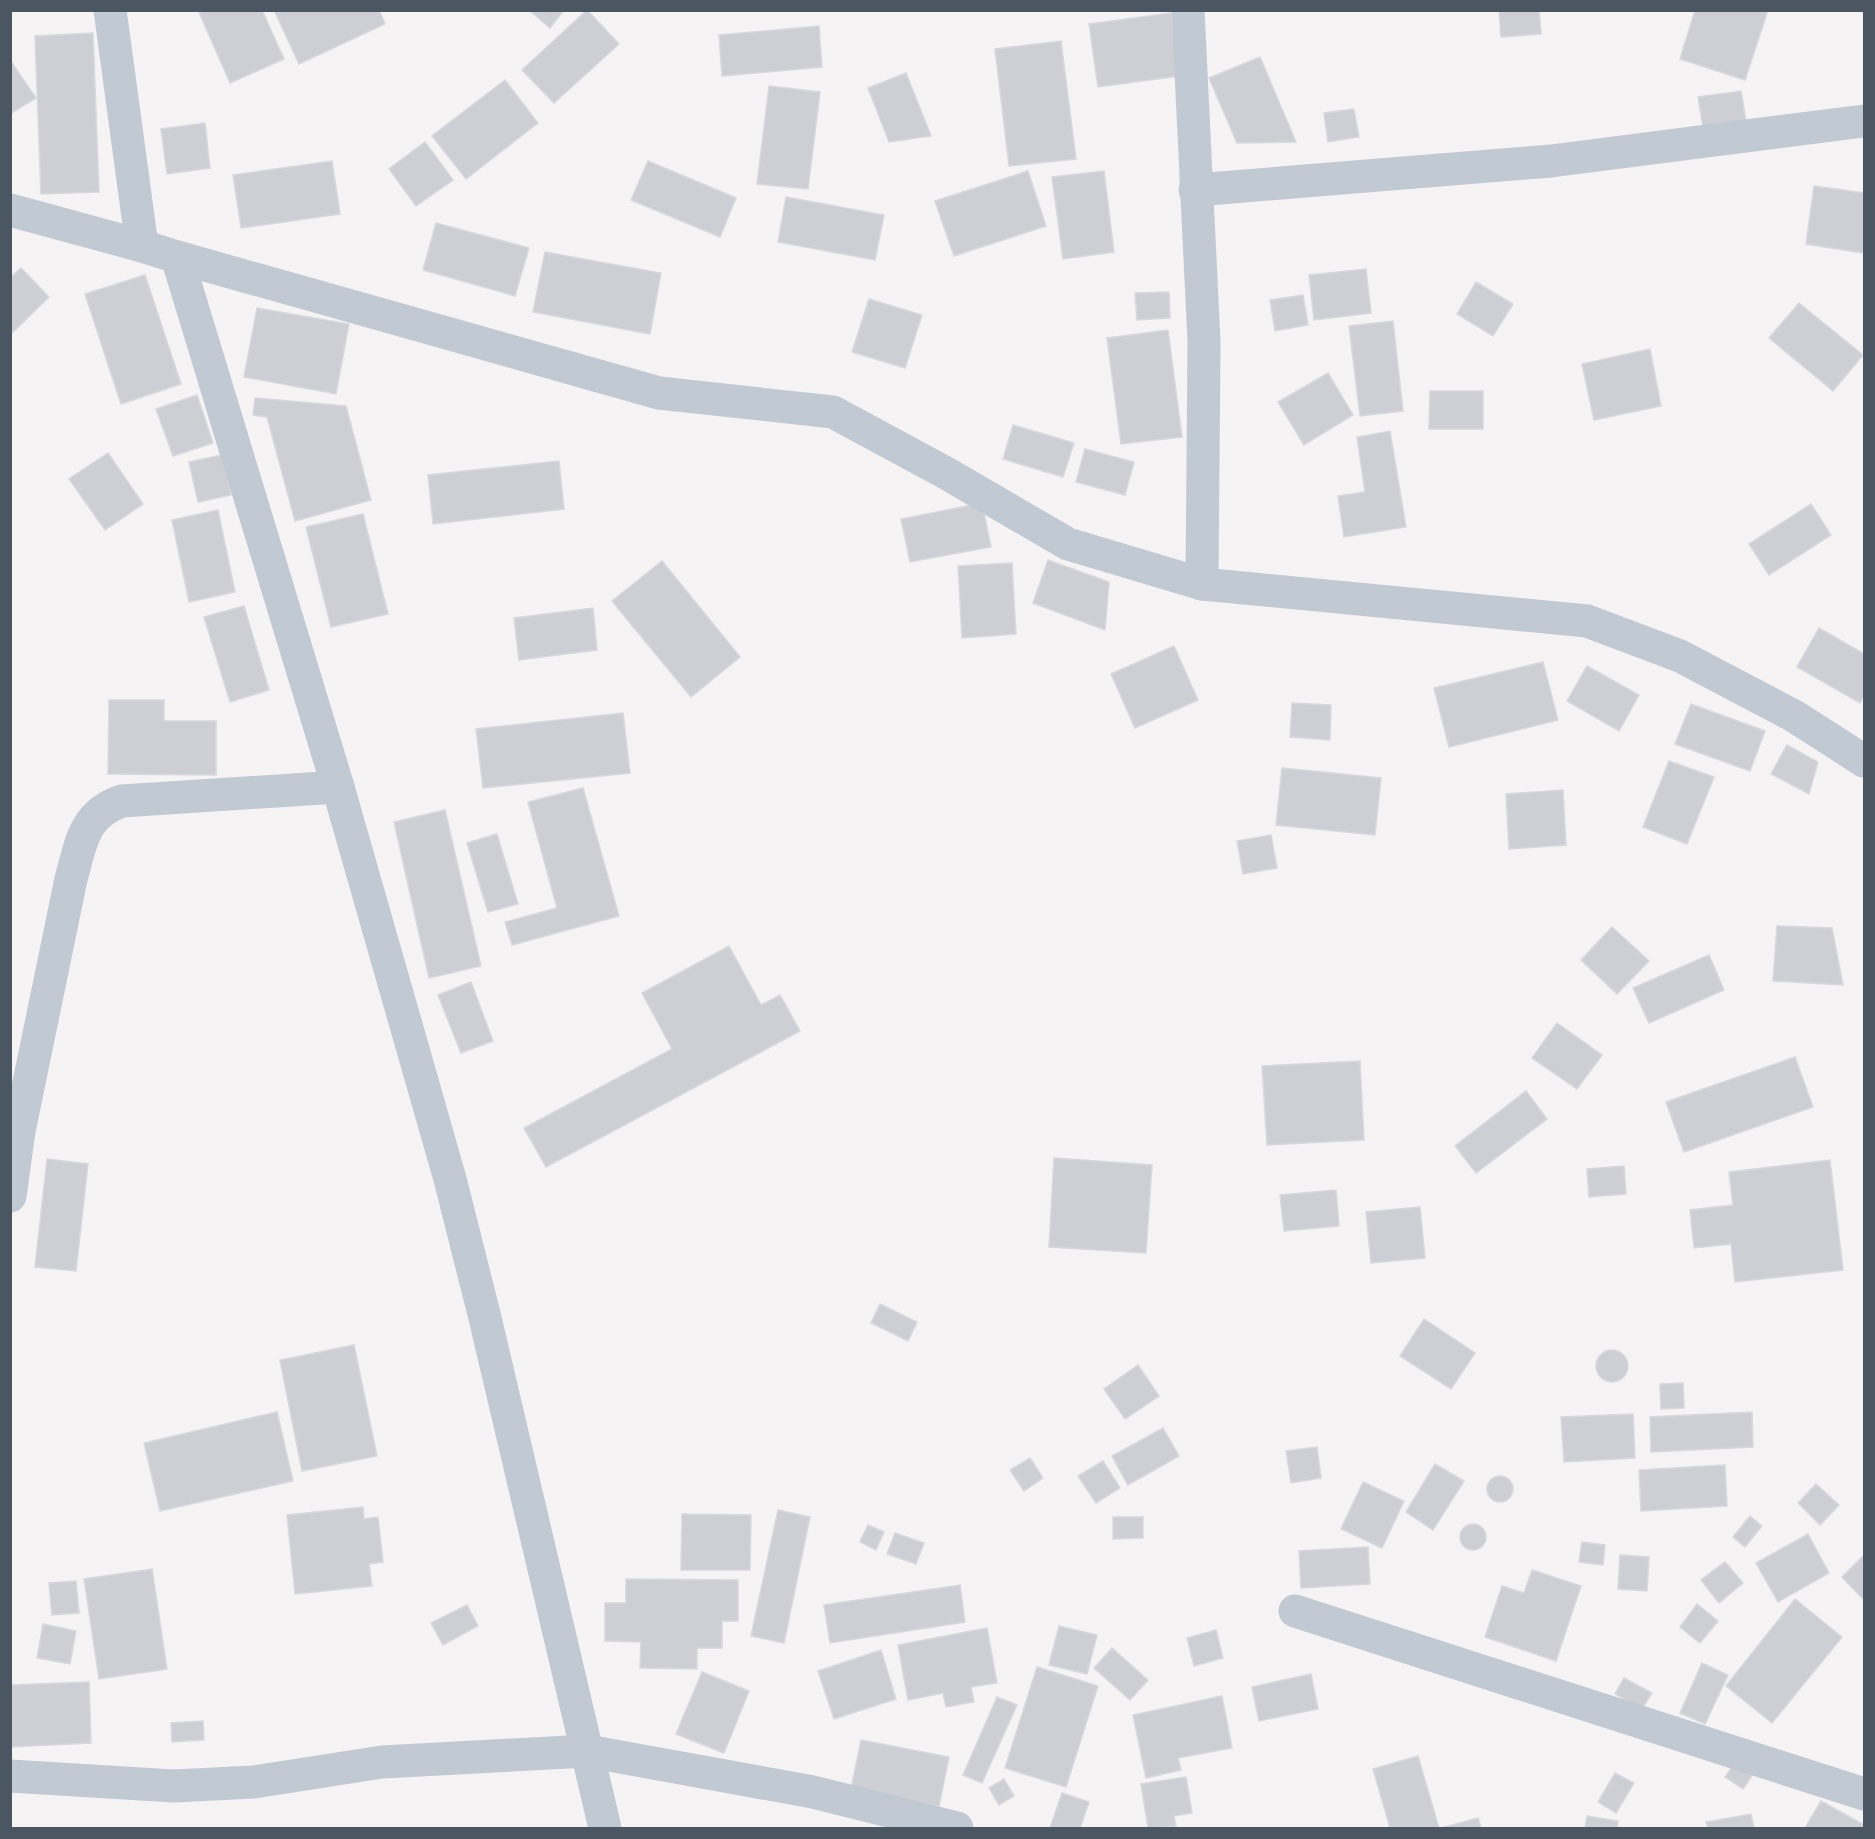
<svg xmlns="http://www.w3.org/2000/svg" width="1875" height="1839" viewBox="0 0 1875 1839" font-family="'Roboto Condensed',sans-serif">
  <rect width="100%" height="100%" fill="#f5f3f3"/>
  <g fill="#cdcfd5" stroke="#d7d9de" stroke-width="1.5">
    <path d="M 198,10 L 262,10 L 284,59 L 230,83 Z"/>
    <path d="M 274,10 L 379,10 L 385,24 L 299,64 Z"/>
    <path d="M 529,10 L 564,10 L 550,28 Z"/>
    <path d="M 587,10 L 619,44 L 554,103 L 522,70 Z"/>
    <path d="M 1499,10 L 1539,10 L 1541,34 L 1501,37 Z"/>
    <path d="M 1695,10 L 1768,10 L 1745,80 L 1680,59 Z"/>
    <path d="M 1171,13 L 1179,76 L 1098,87 L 1089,24 Z"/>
    <path d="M 819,26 L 822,67 L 722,76 L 719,35 Z"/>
    <path d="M 93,33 L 99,192 L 41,194 L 35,36 Z"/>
    <path d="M 1061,41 L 1076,159 L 1009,166 L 995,49 Z"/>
    <path d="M 1260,57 L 1296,142 L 1237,143 L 1209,78 Z"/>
    <path d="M 10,60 L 36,98 L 10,114 Z"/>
    <path d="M 906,73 L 931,136 L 889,142 L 868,88 Z"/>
    <path d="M 505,80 L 538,123 L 466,179 L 432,136 Z"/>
    <path d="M 769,86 L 820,92 L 808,189 L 757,184 Z"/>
    <path d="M 1741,91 L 1746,121 L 1703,127 L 1698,97 Z"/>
    <path d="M 1354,109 L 1359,137 L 1328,142 L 1324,113 Z"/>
    <path d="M 205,123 L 210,168 L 167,174 L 161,129 Z"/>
    <path d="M 425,142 L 453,180 L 416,206 L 389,169 Z"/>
    <path d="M 332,161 L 340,214 L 241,228 L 233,175 Z"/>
    <path d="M 648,161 L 736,198 L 720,237 L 631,200 Z"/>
    <path d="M 1028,171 L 1046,226 L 954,256 L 935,201 Z"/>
    <path d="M 1104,171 L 1114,252 L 1063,259 L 1052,177 Z"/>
    <path d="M 1814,186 L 1864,193 L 1864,253 L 1806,244 Z"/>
    <path d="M 786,197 L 884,215 L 875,260 L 778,242 Z"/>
    <path d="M 436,223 L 529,248 L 515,296 L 423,270 Z"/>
    <path d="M 545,252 L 661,273 L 650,334 L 533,312 Z"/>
    <path d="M 21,268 L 49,297 L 10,335 L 10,278 Z"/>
    <path d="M 1366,269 L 1371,313 L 1314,320 L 1309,275 Z"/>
    <path d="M 145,275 L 181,384 L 121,404 L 85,294 Z"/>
    <path d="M 1476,282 L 1513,304 L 1493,336 L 1457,314 Z"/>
    <path d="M 1169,292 L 1170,318 L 1137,320 L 1135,293 Z"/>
    <path d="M 1303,295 L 1308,325 L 1275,331 L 1270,300 Z"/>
    <path d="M 869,299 L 922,315 L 905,368 L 852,352 Z"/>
    <path d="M 1799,303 L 1863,355 L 1833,391 L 1769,338 Z"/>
    <path d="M 257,308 L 349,324 L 336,394 L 244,377 Z"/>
    <path d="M 1393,321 L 1403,411 L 1360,416 L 1349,326 Z"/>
    <path d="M 1168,330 L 1182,437 L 1121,444 L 1107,338 Z"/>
    <path d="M 1650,349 L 1661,406 L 1594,420 L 1582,364 Z"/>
    <path d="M 1328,373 L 1353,415 L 1304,445 L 1278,402 Z"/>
    <path d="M 1430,391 L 1483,391 L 1483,429 L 1429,429 Z"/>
    <path d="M 197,395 L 213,443 L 173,456 L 156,409 Z"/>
    <path d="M 255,398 L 346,406 L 371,500 L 295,521 L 267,417 L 253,415 Z"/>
    <path d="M 1013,425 L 1074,443 L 1063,477 L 1003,459 Z"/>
    <path d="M 1390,431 L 1406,527 L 1344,537 L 1338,496 L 1365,492 L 1357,437 Z"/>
    <path d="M 1085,449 L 1134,462 L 1125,495 L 1076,482 Z"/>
    <path d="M 108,453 L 143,504 L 105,530 L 69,479 Z"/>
    <path d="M 222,455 L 231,495 L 198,502 L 189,462 Z"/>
    <path d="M 559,461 L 564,509 L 433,524 L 428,475 Z"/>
    <path d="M 982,503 L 991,547 L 910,562 L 901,519 Z"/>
    <path d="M 1811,504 L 1831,535 L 1769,575 L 1749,544 Z"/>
    <path d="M 218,510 L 235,592 L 189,602 L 172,520 Z"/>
    <path d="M 363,514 L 388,614 L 331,627 L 306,527 Z"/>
    <path d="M 1048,560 L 1109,582 L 1105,630 L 1033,603 Z"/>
    <path d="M 662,561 L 740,657 L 691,697 L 612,601 Z"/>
    <path d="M 1012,563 L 1016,634 L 962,638 L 958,566 Z"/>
    <path d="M 244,606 L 269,690 L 230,702 L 204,617 Z"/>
    <path d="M 593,608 L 597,650 L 519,660 L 514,618 Z"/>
    <path d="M 1819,628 L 1864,654 L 1864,695 L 1860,703 L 1797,667 Z"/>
    <path d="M 1174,646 L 1198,700 L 1135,728 L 1111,674 Z"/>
    <path d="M 1543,662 L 1558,720 L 1449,747 L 1434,688 Z"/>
    <path d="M 1587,666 L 1639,695 L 1619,731 L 1567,701 Z"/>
    <path d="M 109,700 L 164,700 L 164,721 L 216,721 L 216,775 L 108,774 Z"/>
    <path d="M 1292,703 L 1331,705 L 1330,740 L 1290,737 Z"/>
    <path d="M 1691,704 L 1765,731 L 1750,771 L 1675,744 Z"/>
    <path d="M 623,713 L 630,773 L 483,788 L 476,729 Z"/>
    <path d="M 1787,745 L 1818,762 L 1809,794 L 1771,774 Z"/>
    <path d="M 1669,761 L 1714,777 L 1687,844 L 1643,827 Z"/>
    <path d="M 1282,768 L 1381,778 L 1375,835 L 1276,825 Z"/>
    <path d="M 583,788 L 619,916 L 512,945 L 505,922 L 557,908 L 528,802 Z"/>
    <path d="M 1563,790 L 1566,845 L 1509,849 L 1506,794 Z"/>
    <path d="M 445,810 L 481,966 L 429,978 L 394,822 Z"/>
    <path d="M 497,834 L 518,904 L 488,912 L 467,843 Z"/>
    <path d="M 1271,835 L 1277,868 L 1243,874 L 1237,841 Z"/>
    <path d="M 1777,926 L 1832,928 L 1843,985 L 1773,981 Z"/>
    <path d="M 1612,927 L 1649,961 L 1617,994 L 1581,960 Z"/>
    <path d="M 729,946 L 761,1005 L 780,995 L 800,1031 L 546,1167 L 524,1128 L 672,1049 L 642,993 Z"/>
    <path d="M 1709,955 L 1724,990 L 1649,1023 L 1633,988 Z"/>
    <path d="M 471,982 L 493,1041 L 461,1053 L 438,995 Z"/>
    <path d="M 1557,1023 L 1602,1055 L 1577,1089 L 1532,1058 Z"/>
    <path d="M 1795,1057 L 1813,1107 L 1684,1152 L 1666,1102 Z"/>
    <path d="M 1360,1061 L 1364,1140 L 1267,1145 L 1262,1066 Z"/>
    <path d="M 1526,1091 L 1547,1119 L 1476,1173 L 1455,1146 Z"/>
    <path d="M 1054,1158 L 1152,1165 L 1146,1253 L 1049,1247 Z"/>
    <path d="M 47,1159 L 88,1164 L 76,1271 L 35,1267 Z"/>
    <path d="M 1830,1160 L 1843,1270 L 1735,1282 L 1731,1244 L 1694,1248 L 1690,1210 L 1733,1205 L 1729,1172 Z"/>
    <path d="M 1624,1166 L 1626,1194 L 1589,1197 L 1587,1169 Z"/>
    <path d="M 1336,1190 L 1339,1226 L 1284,1231 L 1280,1195 Z"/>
    <path d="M 1420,1207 L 1425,1258 L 1371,1263 L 1366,1212 Z"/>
    <path d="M 880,1304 L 917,1322 L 908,1341 L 871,1323 Z"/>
    <path d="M 1424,1319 L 1475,1353 L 1451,1389 L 1400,1356 Z"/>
    <path d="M 354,1345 L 377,1456 L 302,1471 L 280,1360 Z"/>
    <circle cx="1612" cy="1366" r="16"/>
    <path d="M 1138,1365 L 1159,1396 L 1125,1419 L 1104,1389 Z"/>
    <path d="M 1683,1383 L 1684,1408 L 1661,1409 L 1660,1384 Z"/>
    <path d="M 277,1412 L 293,1481 L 160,1511 L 144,1443 Z"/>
    <path d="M 1752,1412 L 1753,1447 L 1651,1452 L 1650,1417 Z"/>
    <path d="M 1633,1414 L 1635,1458 L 1564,1462 L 1561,1417 Z"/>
    <path d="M 1163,1428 L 1179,1456 L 1128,1485 L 1112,1456 Z"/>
    <path d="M 1317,1447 L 1321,1478 L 1291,1483 L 1286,1451 Z"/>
    <path d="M 1030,1458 L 1043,1478 L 1024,1491 L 1010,1470 Z"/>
    <path d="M 1103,1461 L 1120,1488 L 1096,1503 L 1078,1476 Z"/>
    <path d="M 1435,1464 L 1464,1481 L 1433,1530 L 1406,1512 Z"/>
    <path d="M 1725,1465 L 1727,1506 L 1641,1511 L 1639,1470 Z"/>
    <circle cx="1500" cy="1489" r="13"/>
    <path d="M 1363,1482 L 1404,1501 L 1382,1548 L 1341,1529 Z"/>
    <path d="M 1816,1484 L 1839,1505 L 1820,1525 L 1798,1503 Z"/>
    <path d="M 363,1507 L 364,1519 L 378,1517 L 383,1562 L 369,1564 L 372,1586 L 295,1594 L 287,1515 Z"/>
    <path d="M 778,1510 L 810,1517 L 784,1643 L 751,1636 Z"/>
    <path d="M 682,1514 L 751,1515 L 750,1570 L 681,1570 Z"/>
    <path d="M 1750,1516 L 1762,1526 L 1745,1547 L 1733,1537 Z"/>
    <path d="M 1113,1517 L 1143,1517 L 1143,1538 L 1113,1539 Z"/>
    <circle cx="1473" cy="1537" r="13"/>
    <path d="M 868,1525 L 884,1532 L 876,1550 L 860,1542 Z"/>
    <path d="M 895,1533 L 924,1543 L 916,1564 L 887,1554 Z"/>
    <path d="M 1808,1534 L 1829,1573 L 1778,1602 L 1756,1563 Z"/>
    <path d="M 1582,1542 L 1605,1545 L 1603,1565 L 1579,1562 Z"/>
    <path d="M 1368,1547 L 1370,1584 L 1301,1588 L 1299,1551 Z"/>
    <path d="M 1620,1555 L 1649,1557 L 1647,1591 L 1618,1589 Z"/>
    <path d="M 1864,1555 L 1864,1595 L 1862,1598 L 1842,1577 Z"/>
    <path d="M 1725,1562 L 1743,1583 L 1719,1603 L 1701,1580 Z"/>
    <path d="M 152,1569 L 167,1669 L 99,1679 L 84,1579 Z"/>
    <path d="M 1532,1570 L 1581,1586 L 1556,1661 L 1485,1637 L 1502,1586 L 1524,1593 Z"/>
    <path d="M 626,1579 L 738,1580 L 738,1621 L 722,1621 L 722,1648 L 697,1648 L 697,1669 L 640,1668 L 641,1642 L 605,1641 L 605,1603 L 626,1603 Z"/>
    <path d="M 76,1581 L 79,1613 L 52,1615 L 49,1583 Z"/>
    <path d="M 960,1585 L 965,1622 L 830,1643 L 824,1605 Z"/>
    <path d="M 1795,1599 L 1842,1637 L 1772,1723 L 1726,1686 Z"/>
    <path d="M 1697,1604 L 1718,1621 L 1700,1643 L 1680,1627 Z"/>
    <path d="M 467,1605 L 478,1626 L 443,1645 L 431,1623 Z"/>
    <path d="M 43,1624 L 76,1631 L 70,1664 L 37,1658 Z"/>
    <path d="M 1059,1626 L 1097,1635 L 1087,1674 L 1049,1665 Z"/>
    <path d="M 987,1628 L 997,1683 L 971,1687 L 974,1702 L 946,1707 L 943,1693 L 908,1700 L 898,1645 Z"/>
    <path d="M 1216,1630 L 1223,1658 L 1194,1666 L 1187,1638 Z"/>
    <path d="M 1112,1648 L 1148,1680 L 1130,1700 L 1094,1668 Z"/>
    <path d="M 881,1650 L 896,1699 L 834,1719 L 818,1671 Z"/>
    <path d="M 1702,1663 L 1728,1675 L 1705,1724 L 1680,1713 Z"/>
    <path d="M 1037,1667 L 1098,1686 L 1066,1787 L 1005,1768 Z"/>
    <path d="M 702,1672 L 749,1691 L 724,1753 L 676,1734 Z"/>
    <path d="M 1311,1674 L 1318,1709 L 1259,1721 L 1252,1687 Z"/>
    <path d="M 1624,1678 L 1652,1693 L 1642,1709 L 1615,1694 Z"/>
    <path d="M 89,1682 L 91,1743 L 10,1747 L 10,1685 Z"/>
    <path d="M 1222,1696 L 1232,1748 L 1178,1758 L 1181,1770 L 1146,1778 L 1133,1715 Z"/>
    <path d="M 997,1697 L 1017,1705 L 982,1783 L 963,1775 Z"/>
    <path d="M 203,1721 L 204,1740 L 172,1742 L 171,1723 Z"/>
    <path d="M 861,1740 L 949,1757 L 939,1806 L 851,1789 Z"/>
    <path d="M 1418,1756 L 1439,1828 L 1390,1828 L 1373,1769 Z"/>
    <path d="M 1739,1756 L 1757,1768 L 1743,1789 L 1725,1777 Z"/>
    <path d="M 1615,1773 L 1634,1783 L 1616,1813 L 1598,1802 Z"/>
    <path d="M 1186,1777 L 1192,1813 L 1174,1816 L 1176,1826 L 1148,1828 L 1141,1784 Z"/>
    <path d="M 1004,1779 L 1014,1796 L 999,1805 L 989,1788 Z"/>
    <path d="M 1062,1793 L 1089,1802 L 1080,1828 L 1050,1828 Z"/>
    <path d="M 1821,1801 L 1864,1825 L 1864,1828 L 1805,1828 Z"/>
    <path d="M 1751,1814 L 1754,1828 L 1708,1828 L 1706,1822 Z"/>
    <path d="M 1587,1816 L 1618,1821 L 1617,1828 L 1585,1828 Z"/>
    <path d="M 1478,1818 L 1481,1828 L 1441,1828 Z"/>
  </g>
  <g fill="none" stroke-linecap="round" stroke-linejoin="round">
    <g stroke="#c1cad2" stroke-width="33">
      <path d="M 110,10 L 142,246"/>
      <path d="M 1188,10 L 1204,341 L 1202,584"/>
      <path d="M 1195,190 L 1551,161 L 1864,121"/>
      <path d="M 10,210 L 142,246 L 177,257 L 659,393 L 833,412 L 946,473 L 1068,544 L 1202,584 L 1587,621 L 1680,656 L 1794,716 L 1864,761"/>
      <path d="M 177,257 L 338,787 L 450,1179 L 485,1318 L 605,1828"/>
      <path d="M 10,1196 L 19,1131 L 71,879 C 81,844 83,814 122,801 L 338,787"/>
      <path d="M 1295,1611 L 1864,1794"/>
      <path d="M 10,1776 L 174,1786 L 254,1782 L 382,1762 L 587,1751 L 813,1792 L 957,1828"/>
    </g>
  </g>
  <rect width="1875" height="1839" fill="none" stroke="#4a5661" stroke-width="24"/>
</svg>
